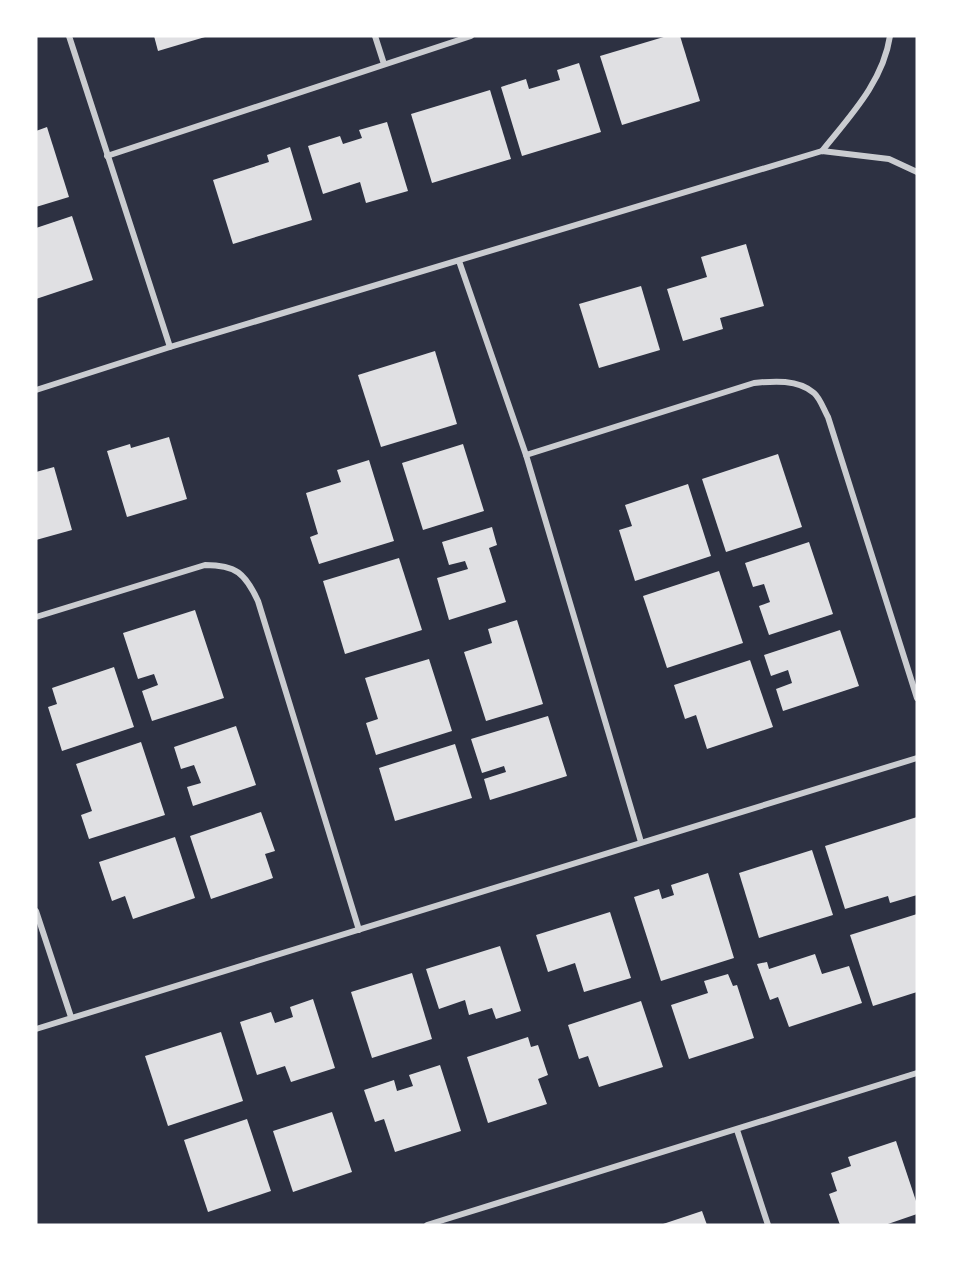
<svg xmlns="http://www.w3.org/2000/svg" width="953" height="1261" viewBox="0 0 953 1261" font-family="Literata,serif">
  <rect width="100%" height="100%" fill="#2d3142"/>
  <g fill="#e0e0e3">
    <path d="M 154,36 L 204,36 L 205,37 L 158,51 Z"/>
    <path d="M 667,36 L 680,36 L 700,101 L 622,125 L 600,56 Z"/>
    <path d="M 579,63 L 601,132 L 522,156 L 501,87 L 526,79 L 529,89 L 560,80 L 557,70 Z"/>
    <path d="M 490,90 L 511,159 L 432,183 L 411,114 Z"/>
    <path d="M 387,122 L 408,191 L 366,203 L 360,182 L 323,194 L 308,146 L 340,136 L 343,144 L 362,138 L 359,130 Z"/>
    <path d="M 47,127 L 69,197 L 36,207 L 36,131 Z"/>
    <path d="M 290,147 L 312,220 L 233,244 L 213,180 L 269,162 L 267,155 Z"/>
    <path d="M 72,216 L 93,280 L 36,299 L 36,228 Z"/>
    <path d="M 746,244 L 764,306 L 720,318 L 723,329 L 683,341 L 667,289 L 707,277 L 701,257 Z"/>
    <path d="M 641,286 L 660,350 L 599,368 L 579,304 Z"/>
    <path d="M 435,351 L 457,424 L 381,447 L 358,375 Z"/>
    <path d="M 169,437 L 187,499 L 127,517 L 107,451 L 130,444 L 131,448 Z"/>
    <path d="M 463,444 L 484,511 L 423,530 L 402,463 Z"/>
    <path d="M 778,454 L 802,527 L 726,552 L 702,479 Z"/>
    <path d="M 369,460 L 394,541 L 319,564 L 310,537 L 318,534 L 306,493 L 341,482 L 337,470 Z"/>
    <path d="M 54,467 L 72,530 L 36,540 L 36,472 Z"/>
    <path d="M 688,484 L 711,556 L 635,581 L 619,530 L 632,526 L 625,505 Z"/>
    <path d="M 492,527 L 497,545 L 489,548 L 506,602 L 449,620 L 437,578 L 468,569 L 465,561 L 449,565 L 442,542 Z"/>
    <path d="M 809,542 L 833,614 L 769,635 L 759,606 L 770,602 L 764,584 L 753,587 L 745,563 Z"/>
    <path d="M 399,558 L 422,630 L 345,654 L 323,581 Z"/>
    <path d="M 719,571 L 743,643 L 667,668 L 643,596 Z"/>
    <path d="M 195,610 L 224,698 L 152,721 L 142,691 L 158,685 L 154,674 L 138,679 L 123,633 Z"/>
    <path d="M 517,620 L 543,704 L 486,721 L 464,652 L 492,643 L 488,629 Z"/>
    <path d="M 840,630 L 859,686 L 783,711 L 776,689 L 792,683 L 788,670 L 771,676 L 764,655 Z"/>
    <path d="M 429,659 L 452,731 L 376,755 L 366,723 L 378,719 L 365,678 Z"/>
    <path d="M 750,660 L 773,727 L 707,749 L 696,715 L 685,719 L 674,685 Z"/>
    <path d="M 114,667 L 134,727 L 62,751 L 48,707 L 57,704 L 52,688 Z"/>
    <path d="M 548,716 L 567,776 L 490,800 L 484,779 L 506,772 L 504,766 L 482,773 L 471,739 Z"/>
    <path d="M 236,726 L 256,785 L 193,806 L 187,787 L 201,783 L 194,765 L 181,769 L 174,747 Z"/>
    <path d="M 141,742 L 165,815 L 89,839 L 81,815 L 92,811 L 76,764 Z"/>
    <path d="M 455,744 L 472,798 L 395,821 L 379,768 Z"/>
    <path d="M 261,812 L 275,851 L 265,854 L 273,878 L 211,899 L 190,836 Z"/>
    <path d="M 917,817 L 917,895 L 890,903 L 888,896 L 845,909 L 825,846 Z"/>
    <path d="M 175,837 L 195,898 L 133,919 L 125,896 L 112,901 L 99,862 Z"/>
    <path d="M 812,850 L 833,915 L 759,938 L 739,873 Z"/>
    <path d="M 708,873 L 734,958 L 661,981 L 634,897 L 659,889 L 662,899 L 674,895 L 671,885 Z"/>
    <path d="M 610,912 L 631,978 L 584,992 L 575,963 L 548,972 L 536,935 Z"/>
    <path d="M 917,914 L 917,992 L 873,1006 L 850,935 Z"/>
    <path d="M 500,946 L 521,1011 L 496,1019 L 492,1008 L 469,1015 L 465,1000 L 439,1009 L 426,969 Z"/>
    <path d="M 815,954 L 822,974 L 849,966 L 862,1003 L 789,1027 L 778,997 L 770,1000 L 757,964 L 767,962 L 769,969 Z"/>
    <path d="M 412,973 L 432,1039 L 372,1058 L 351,992 Z"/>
    <path d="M 728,974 L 733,986 L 737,985 L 754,1038 L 689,1059 L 671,1005 L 708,993 L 704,981 Z"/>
    <path d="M 313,999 L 335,1068 L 291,1082 L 285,1066 L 257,1075 L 240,1022 L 271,1012 L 275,1023 L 293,1017 L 290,1007 Z"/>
    <path d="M 641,1001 L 663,1067 L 599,1087 L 588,1056 L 579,1059 L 568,1025 Z"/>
    <path d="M 221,1032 L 243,1101 L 168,1126 L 145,1056 Z"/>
    <path d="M 528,1037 L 531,1047 L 538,1045 L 548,1075 L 538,1079 L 547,1104 L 488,1123 L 467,1057 Z"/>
    <path d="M 440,1065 L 461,1131 L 395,1152 L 384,1119 L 375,1122 L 364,1090 L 394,1080 L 397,1091 L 413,1086 L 409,1075 Z"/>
    <path d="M 332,1112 L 352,1172 L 293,1192 L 273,1131 Z"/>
    <path d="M 247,1119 L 271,1191 L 208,1212 L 184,1140 Z"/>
    <path d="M 896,1141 L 917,1204 L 917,1214 L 885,1225 L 840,1225 L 829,1194 L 837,1191 L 831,1173 L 851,1166 L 848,1157 Z"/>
    <path d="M 702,1211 L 707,1225 L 660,1225 Z"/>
  </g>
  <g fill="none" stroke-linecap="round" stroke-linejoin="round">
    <g stroke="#caccd0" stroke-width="6">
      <path d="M 69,36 L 170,347"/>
      <path d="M 375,36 L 384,64"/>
      <path d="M 822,151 C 850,116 883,82 890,36"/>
      <path d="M 107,156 L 471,36"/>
      <path d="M 459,261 L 526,455 L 641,842"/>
      <path d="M 36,390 L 170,347 L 822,151 L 889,159 L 917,172"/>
      <path d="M 526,455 L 754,383 C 773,381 798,379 814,393 C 820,398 824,410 828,417 L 917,698"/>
      <path d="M 36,617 L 205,565 C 236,565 245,573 258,601 L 359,930"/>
      <path d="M 36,911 L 71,1017"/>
      <path d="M 36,1029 L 917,758"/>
      <path d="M 737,1130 L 768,1225"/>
      <path d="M 427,1225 L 917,1073"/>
    </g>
  </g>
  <rect width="953" height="1261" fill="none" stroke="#ffffff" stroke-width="75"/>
</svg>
